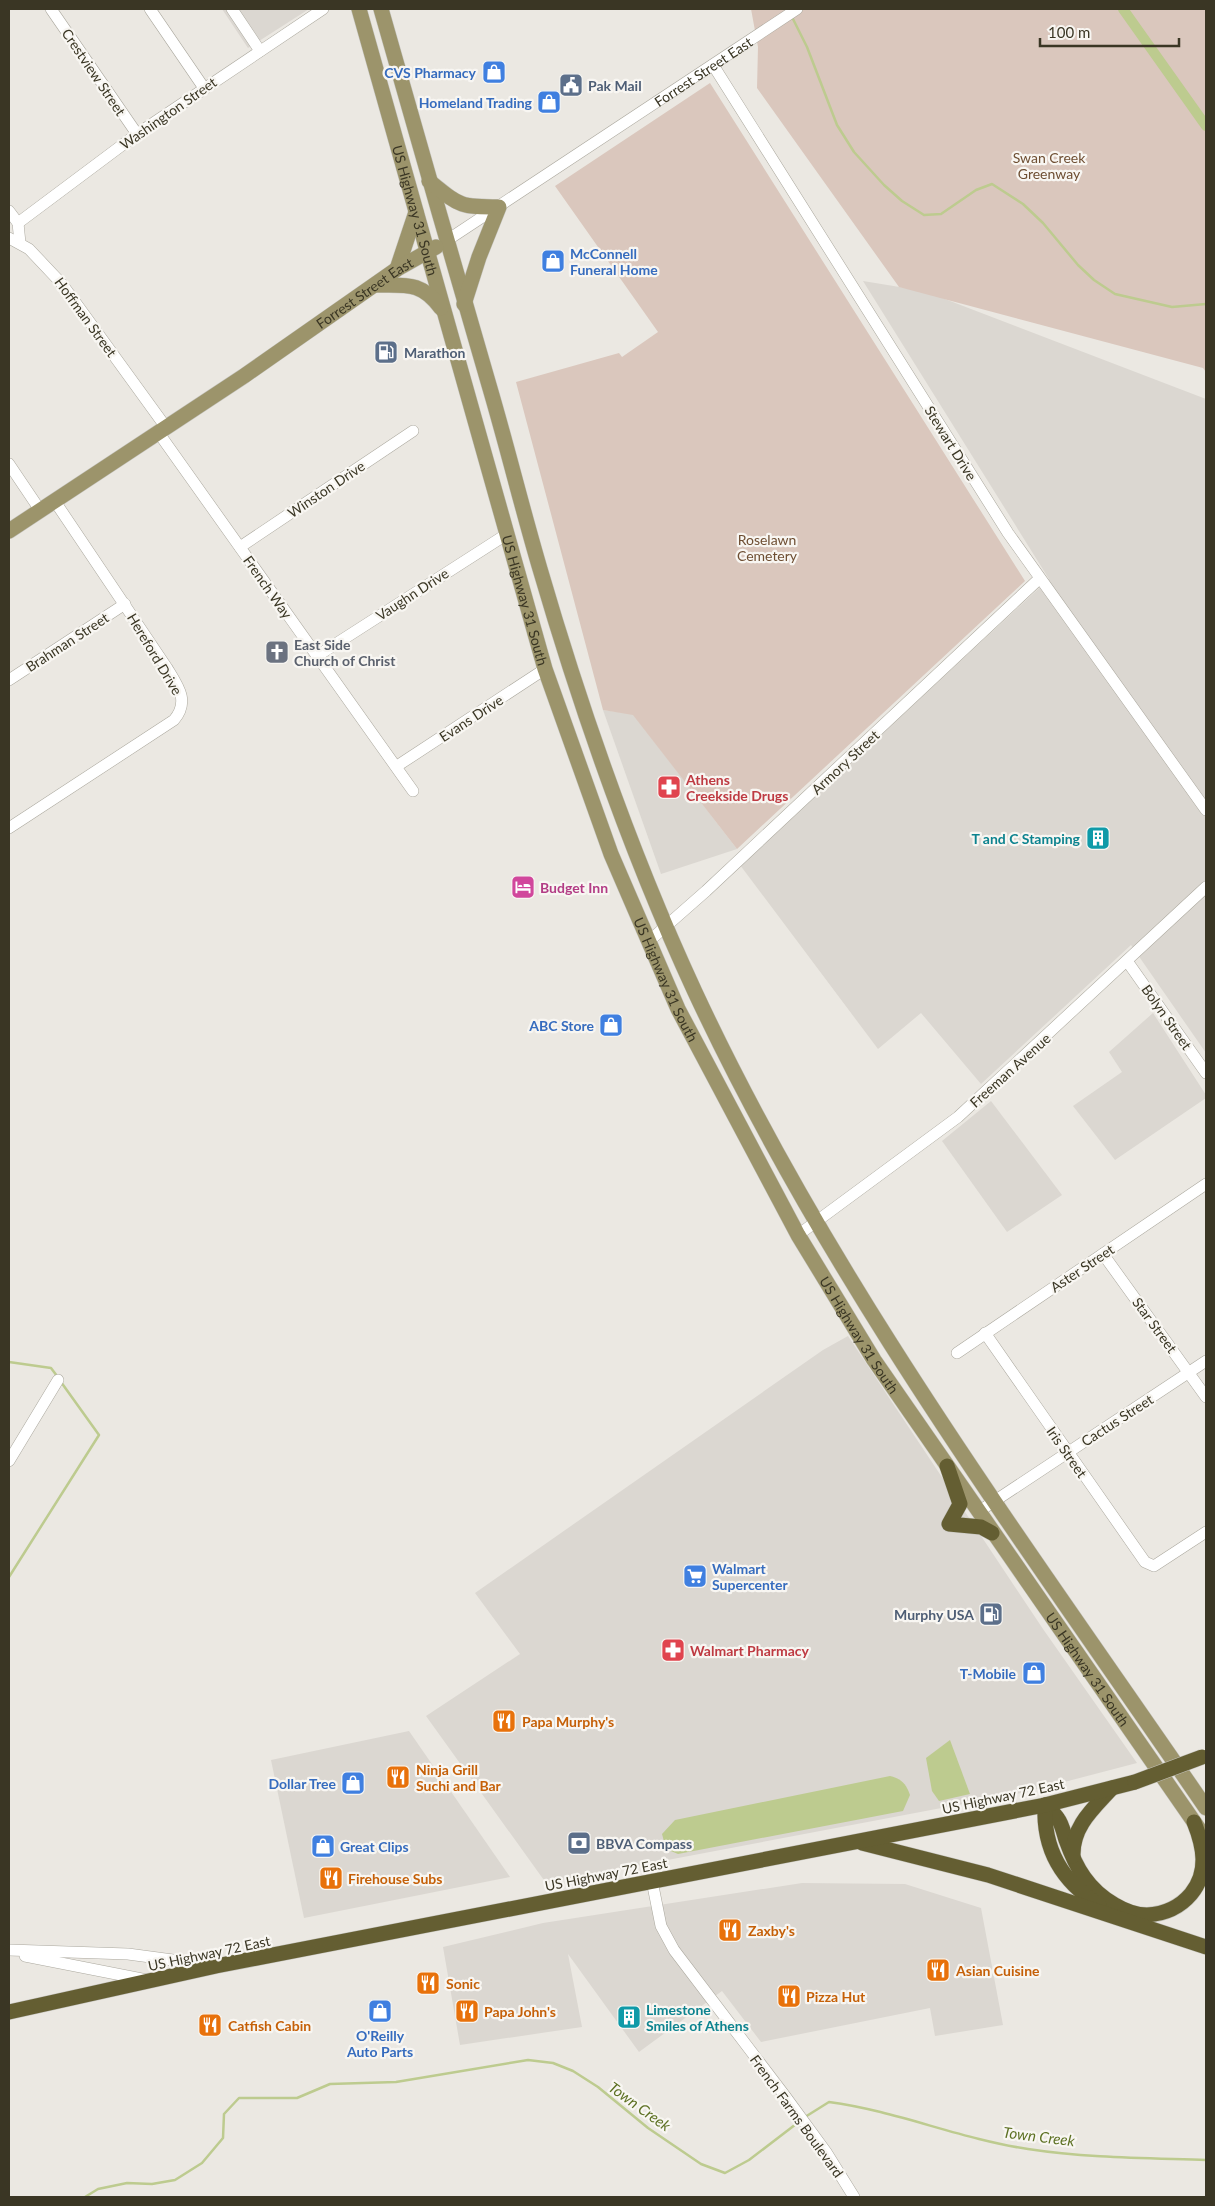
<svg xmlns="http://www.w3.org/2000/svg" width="1215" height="2206" viewBox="0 0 1215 2206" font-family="Lato,sans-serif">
  <rect width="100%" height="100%" fill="#ebe8e2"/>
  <g fill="#dbd7d1">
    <path d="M 222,9 L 309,9 L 248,48 Z"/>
    <path d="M 863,281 L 924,291 L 1206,399 L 1206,1053 L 1131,945 L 981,1084 L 921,1013 L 878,1049 L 740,865 L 1049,579 Z"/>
    <path d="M 603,710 L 633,714 L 737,849 L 661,874 Z"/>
    <path d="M 1153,1013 L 1206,1095 L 1206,1098 L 1115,1160 L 1073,1106 L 1122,1072 L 1109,1052 Z"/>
    <path d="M 991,1101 L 1062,1195 L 1007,1232 L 942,1141 Z"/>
    <path d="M 848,1336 L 1043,1629 L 1137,1763 L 1026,1792 L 546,1883 L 426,1716 L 520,1654 L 475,1593 L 823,1350 Z"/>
    <path d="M 409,1731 L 510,1877 L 304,1918 L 271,1760 Z"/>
    <path d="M 802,1883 L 905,1884 L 981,1908 L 1003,2025 L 935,2036 L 930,2008 L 761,2042 L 722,1991 L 639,2052 L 568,1954 L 582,2027 L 460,2045 L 443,1947 L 543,1923 Z"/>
  </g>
  <g fill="#dac7bd">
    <path d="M 751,9 L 1206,9 L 1206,372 L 1203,368 L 899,287 L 757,88 L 758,47 Z"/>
    <path d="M 710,83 L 1025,581 L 737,849 L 633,715 L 603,710 L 516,382 L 619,353 L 622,357 L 658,332 L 555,186 Z"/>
  </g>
  <g fill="#bdcb8f">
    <path d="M 950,1740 L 970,1794 L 939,1801 L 932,1791 L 926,1758 Z"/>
    <path d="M 890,1776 C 902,1779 906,1784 910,1795 L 903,1811 L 678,1854 L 666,1849 L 662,1834 L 675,1820 Z"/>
  </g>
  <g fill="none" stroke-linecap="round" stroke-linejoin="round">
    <g stroke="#bdcb8f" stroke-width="2.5">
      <path d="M 792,17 L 807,47 L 837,125 L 854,152 L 884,185 L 902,201 L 924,215 L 941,214 L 976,190 L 992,184 L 1023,204 L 1043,223 L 1078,265 L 1094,280 L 1115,294 L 1172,307 L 1206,304"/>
      <path d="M 9,1362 L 51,1368 L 57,1376"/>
      <path d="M 9,1577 L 99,1435 L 61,1382"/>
      <path d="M 805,2117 L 829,2102 C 897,2111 960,2139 1028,2149 C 1086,2158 1147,2158 1206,2160"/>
      <path d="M 85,2197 L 98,2189 L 127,2183 L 152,2184 L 175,2180 L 202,2163 L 223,2138 L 224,2114 L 239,2098 L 297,2098 L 330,2084 L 396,2082 L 528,2060 L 553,2063 L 573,2071 L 598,2087 L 648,2128 L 701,2164 L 725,2173 L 749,2160 L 800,2121"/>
    </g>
    <path stroke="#bdcb8f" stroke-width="10" d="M 1123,9 L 1206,126"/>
    <g stroke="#aba89e" stroke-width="12">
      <g id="minor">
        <path d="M 51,9 L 137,134"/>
        <path d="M 150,9 L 204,88"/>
        <path d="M 232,9 L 260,51"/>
        <path d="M 713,65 L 1008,533 L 1206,810"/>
        <path d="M 9,211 L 18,223 L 20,243"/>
        <path d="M 18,223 L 137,134 L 323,9"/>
        <path d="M 9,238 L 29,249 L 62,284 L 165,426"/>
        <path id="s1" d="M 446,241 L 797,9"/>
        <path d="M 158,432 L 413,791"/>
        <path d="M 9,464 L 40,510"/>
        <path d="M 240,547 L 413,431"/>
        <path d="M 317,656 L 507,534"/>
        <path d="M 9,680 L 125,604"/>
        <path d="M 397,766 L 545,669"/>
        <path d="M 9,828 L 174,720 C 190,701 178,686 167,668 L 54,500"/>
        <path d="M 648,942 L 706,891 L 1039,579"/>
        <path d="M 1127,961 L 1206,1073"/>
        <path d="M 798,1235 L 958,1117 L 1206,887"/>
        <path d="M 1103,1254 L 1206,1397"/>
        <path d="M 985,1333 L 1145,1562 L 1154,1566 L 1206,1532"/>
        <path d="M 957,1353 L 1206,1184"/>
        <path d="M 9,1461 L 58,1380"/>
        <path d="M 978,1512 L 1206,1361"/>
        <path d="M 652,1881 L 661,1926 L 674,1950 L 785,2096 L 826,2152 L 854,2197"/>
        <path d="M 9,1950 L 128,1954 L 210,1965"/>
        <path d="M 25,1956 L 147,1980"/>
      </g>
    </g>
    <g stroke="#c4c3bd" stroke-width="16">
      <g id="major">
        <path id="s2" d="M 359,9 L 545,669 L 611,854 L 678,1009 L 798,1235 L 874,1360 L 1201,1832"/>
        <path d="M 381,9 C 416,134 453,260 489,385 C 507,446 522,508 540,569 C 582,713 632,856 695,992 C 831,1284 1025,1544 1206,1808"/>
        <path d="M 429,181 C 460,206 459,207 499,207 L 479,257 L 464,304"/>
        <path d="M 397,269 L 416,212"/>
        <path d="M 377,285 C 407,285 422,282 441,308"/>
        <path id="s3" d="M 9,531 L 244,376 L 397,269 L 436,247"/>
      </g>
    </g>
    <g stroke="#c4c3bd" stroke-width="16">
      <g id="highway">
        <path d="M 947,1466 L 960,1504 L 949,1524 L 981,1527 L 992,1533"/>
        <path d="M 1045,1805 C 1049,1809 1055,1814 1058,1819 C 1062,1824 1064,1834 1066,1840 C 1076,1868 1088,1890 1115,1905 C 1125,1911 1135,1915 1147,1915 C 1164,1914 1180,1907 1191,1894 C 1209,1872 1204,1847 1194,1822"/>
        <path d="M 1045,1805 C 1043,1850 1062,1881 1099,1905"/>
        <path d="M 862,1843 L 988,1875 L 1206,1947"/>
        <path d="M 1073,1856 C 1072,1826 1094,1808 1112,1788"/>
        <path d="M 9,2012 L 216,1966 L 1045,1805 L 1135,1782"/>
      </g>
    </g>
    <use href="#minor" stroke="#fff" stroke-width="11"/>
    <use href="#major" stroke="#9c946b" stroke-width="15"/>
    <use href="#highway" stroke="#645e32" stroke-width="15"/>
    <g stroke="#c4c3bd" stroke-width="16" stroke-linecap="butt">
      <path id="highway-bridge" d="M 1135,1782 L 1202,1757"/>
    </g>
    <use href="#highway-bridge" stroke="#645e32" stroke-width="15"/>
  </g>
  <defs>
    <g id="shop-square" transform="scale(1.25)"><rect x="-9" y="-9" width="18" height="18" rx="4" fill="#3f7fe0" stroke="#f8f6f2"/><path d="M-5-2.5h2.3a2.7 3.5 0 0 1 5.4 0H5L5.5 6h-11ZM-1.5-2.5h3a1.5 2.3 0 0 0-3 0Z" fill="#fff"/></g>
    <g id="civic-square" transform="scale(1.25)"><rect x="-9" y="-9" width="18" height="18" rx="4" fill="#5c6f8a" stroke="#f8f6f2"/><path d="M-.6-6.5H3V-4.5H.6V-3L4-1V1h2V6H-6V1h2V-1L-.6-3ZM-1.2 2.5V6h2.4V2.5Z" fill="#fff"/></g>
    <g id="fuel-square" transform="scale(1.25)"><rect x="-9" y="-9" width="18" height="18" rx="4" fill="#5c6f8a" stroke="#f8f6f2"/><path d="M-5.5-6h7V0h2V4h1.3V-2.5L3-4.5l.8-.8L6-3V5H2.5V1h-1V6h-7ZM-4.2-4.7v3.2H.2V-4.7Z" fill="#fff"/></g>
    <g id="church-square" transform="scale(1.25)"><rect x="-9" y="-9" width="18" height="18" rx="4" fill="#6b7280" stroke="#f8f6f2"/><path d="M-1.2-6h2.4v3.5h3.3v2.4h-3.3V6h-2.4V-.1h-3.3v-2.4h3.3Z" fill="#fff"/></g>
    <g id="pharmacy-square" transform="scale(1.25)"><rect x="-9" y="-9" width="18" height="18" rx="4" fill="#e0444e" stroke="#f8f6f2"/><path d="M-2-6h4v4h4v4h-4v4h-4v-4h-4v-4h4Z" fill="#fff"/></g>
    <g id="building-square" transform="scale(1.25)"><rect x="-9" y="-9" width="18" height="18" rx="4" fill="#0f9aa8" stroke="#f8f6f2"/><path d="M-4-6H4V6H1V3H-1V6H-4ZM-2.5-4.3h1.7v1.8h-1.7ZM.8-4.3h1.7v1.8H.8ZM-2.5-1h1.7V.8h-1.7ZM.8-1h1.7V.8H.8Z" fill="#fff"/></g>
    <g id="hotel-square" transform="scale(1.25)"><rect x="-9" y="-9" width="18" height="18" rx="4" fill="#d1479c" stroke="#f8f6f2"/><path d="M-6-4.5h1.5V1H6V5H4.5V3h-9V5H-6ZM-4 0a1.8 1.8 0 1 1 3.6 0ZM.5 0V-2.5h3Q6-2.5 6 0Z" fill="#fff"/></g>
    <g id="supermarket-square" transform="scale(1.25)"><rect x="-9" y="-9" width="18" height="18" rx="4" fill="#3f7fe0" stroke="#f8f6f2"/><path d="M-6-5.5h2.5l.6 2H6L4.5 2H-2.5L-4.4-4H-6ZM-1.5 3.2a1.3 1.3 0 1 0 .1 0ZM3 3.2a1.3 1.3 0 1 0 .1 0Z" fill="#fff"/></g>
    <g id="restaurant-square" transform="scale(1.25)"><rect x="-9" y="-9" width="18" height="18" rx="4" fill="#e8710a" stroke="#f8f6f2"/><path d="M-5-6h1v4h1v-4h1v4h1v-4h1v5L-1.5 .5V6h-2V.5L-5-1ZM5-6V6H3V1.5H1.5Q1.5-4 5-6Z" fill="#fff"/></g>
    <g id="bank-square" transform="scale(1.25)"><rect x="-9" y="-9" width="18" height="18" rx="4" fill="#5c6f8a" stroke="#f8f6f2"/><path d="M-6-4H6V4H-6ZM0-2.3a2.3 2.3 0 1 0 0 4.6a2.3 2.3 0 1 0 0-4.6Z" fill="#fff"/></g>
  </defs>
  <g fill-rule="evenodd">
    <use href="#shop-square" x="494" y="72"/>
    <use href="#civic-square" x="571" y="85"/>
    <use href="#shop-square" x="549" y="102"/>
    <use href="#shop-square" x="553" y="261"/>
    <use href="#fuel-square" x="386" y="352"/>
    <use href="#church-square" x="277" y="652"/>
    <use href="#pharmacy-square" x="669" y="787"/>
    <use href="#building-square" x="1098" y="838"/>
    <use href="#hotel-square" x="523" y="887"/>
    <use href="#shop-square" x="611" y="1025"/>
    <use href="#supermarket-square" x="695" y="1576"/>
    <use href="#fuel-square" x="991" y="1614"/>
    <use href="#pharmacy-square" x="673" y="1650"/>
    <use href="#shop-square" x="1034" y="1673"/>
    <use href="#restaurant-square" x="504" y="1721"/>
    <use href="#restaurant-square" x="398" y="1777"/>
    <use href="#shop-square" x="353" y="1783"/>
    <use href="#bank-square" x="579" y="1843"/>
    <use href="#shop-square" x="323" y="1846"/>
    <use href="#restaurant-square" x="331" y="1878"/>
    <use href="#restaurant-square" x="730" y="1930"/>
    <use href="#restaurant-square" x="938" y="1970"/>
    <use href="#restaurant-square" x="428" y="1983"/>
    <use href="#restaurant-square" x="789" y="1996"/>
    <use href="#shop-square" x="380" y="2011"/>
    <use href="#restaurant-square" x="467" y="2011"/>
    <use href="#building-square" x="629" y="2017"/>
    <use href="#restaurant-square" x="210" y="2025"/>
  </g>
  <g text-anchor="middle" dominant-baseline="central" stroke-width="4.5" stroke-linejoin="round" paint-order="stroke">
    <g font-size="14" fill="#3a3624" stroke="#f8f6f2">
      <text stroke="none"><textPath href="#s1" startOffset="308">Forrest Street East</textPath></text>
      <text transform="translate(94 72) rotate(56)">Crestview Street</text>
      <text transform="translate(168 113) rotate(-35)">Washington Street</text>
      <text stroke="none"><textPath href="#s2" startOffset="209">US Highway 31 South</textPath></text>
      <text stroke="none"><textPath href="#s3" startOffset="428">Forrest Street East</textPath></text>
      <text transform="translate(86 317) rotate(54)">Hoffman Street</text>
      <text transform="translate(951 443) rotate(58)">Stewart Drive</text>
      <text transform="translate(326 489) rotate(-34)">Winston Drive</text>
      <text transform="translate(268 587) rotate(55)">French Way</text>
      <text transform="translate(412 594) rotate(-33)">Vaughn Drive</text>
      <text stroke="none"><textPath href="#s2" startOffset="614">US Highway 31 South</textPath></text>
      <text transform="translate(67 642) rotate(-33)">Brahman Street</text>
      <text transform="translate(155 654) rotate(59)">Hereford Drive</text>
      <text transform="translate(471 718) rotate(-33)">Evans Drive</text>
      <text transform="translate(845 762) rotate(-43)">Armory Street</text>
      <text stroke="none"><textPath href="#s2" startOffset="1019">US Highway 31 South</textPath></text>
      <text transform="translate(1167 1017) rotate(55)">Bolyn Street</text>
      <text transform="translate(1010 1070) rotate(-42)">Freeman Avenue</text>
      <text transform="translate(1082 1268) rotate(-34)">Aster Street</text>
      <text transform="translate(1155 1325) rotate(54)">Star Street</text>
      <text stroke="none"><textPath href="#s2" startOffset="1424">US Highway 31 South</textPath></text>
      <text transform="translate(1117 1420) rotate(-33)">Cactus Street</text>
      <text transform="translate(1067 1452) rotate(55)">Iris Street</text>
      <text stroke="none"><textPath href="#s2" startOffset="1829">US Highway 31 South</textPath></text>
      <text transform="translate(1003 1796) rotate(-12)">US Highway 72 East</text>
      <text transform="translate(606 1874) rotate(-11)">US Highway 72 East</text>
      <text transform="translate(209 1953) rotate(-12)">US Highway 72 East</text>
      <text transform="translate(797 2116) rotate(54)">French Farms Boulevard</text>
    </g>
    <g font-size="14" font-weight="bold" fill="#366cbe" stroke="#f8f6f2" text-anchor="end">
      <text x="476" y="72">CVS Pharmacy</text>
      <text x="532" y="102">Homeland Trading</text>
      <text x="570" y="253" text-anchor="start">McConnell<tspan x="570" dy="16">Funeral Home</tspan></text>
      <text x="594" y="1025">ABC Store</text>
      <text x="712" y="1568" text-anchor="start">Walmart<tspan x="712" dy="16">Supercenter</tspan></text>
      <text x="1016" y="1673">T-Mobile</text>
      <text x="336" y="1783">Dollar Tree</text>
      <text x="340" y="1846" text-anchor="start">Great Clips</text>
      <text x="380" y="2035" text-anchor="middle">O'Reilly<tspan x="380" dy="16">Auto Parts</tspan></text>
    </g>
    <g font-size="14" font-weight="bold" fill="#4e5e75" stroke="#f8f6f2" text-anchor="start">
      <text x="588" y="85">Pak Mail</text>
      <text x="404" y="352">Marathon</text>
      <text x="974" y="1614" text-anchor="end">Murphy USA</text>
      <text x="596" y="1843">BBVA Compass</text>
    </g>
    <g font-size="14" fill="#6e4e32" stroke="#f8f6f2">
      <text x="1049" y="157">Swan Creek<tspan x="1049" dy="16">Greenway</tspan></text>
      <text x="767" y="539">Roselawn<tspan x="767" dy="16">Cemetery</tspan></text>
    </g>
    <g font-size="14" font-weight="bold" fill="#5b616d" stroke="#f8f6f2" text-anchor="start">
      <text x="294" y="644">East Side<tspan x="294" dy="16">Church of Christ</tspan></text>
    </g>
    <g font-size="14" font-weight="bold" fill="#be3a42" stroke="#f8f6f2" text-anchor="start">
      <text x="686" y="779">Athens<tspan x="686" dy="16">Creekside Drugs</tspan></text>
      <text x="690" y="1650">Walmart Pharmacy</text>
    </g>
    <g font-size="14" font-weight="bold" fill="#0d838f" stroke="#f8f6f2" text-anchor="end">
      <text x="1080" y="838">T and C Stamping</text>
      <text x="646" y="2009" text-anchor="start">Limestone<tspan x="646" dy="16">Smiles of Athens</tspan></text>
    </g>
    <g font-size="14" font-weight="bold" fill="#b23c85" stroke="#f8f6f2" text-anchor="start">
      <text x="540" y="887">Budget Inn</text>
    </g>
    <g font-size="14" font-weight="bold" fill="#c56008" stroke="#f8f6f2" text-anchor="start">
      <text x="522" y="1721">Papa Murphy's</text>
      <text x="416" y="1769">Ninja Grill<tspan x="416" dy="16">Suchi and Bar</tspan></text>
      <text x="348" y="1878">Firehouse Subs</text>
      <text x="748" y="1930">Zaxby's</text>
      <text x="956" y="1970">Asian Cuisine</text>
      <text x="446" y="1983">Sonic</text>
      <text x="806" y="1996">Pizza Hut</text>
      <text x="484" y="2011">Papa John's</text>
      <text x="228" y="2025">Catfish Cabin</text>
    </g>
    <g font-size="15" font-style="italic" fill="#5d7123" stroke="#f8f6f2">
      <text transform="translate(640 2106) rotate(36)">Town Creek</text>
      <text transform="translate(1039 2136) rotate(7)">Town Creek</text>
    </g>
  </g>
  <rect width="1215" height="2206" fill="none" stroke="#3a3624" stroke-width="20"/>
  <path d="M1040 38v8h139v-8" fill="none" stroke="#3a3624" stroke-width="2.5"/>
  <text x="1048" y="38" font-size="15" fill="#3a3624" stroke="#f8f6f2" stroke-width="4" paint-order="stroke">100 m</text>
</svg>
